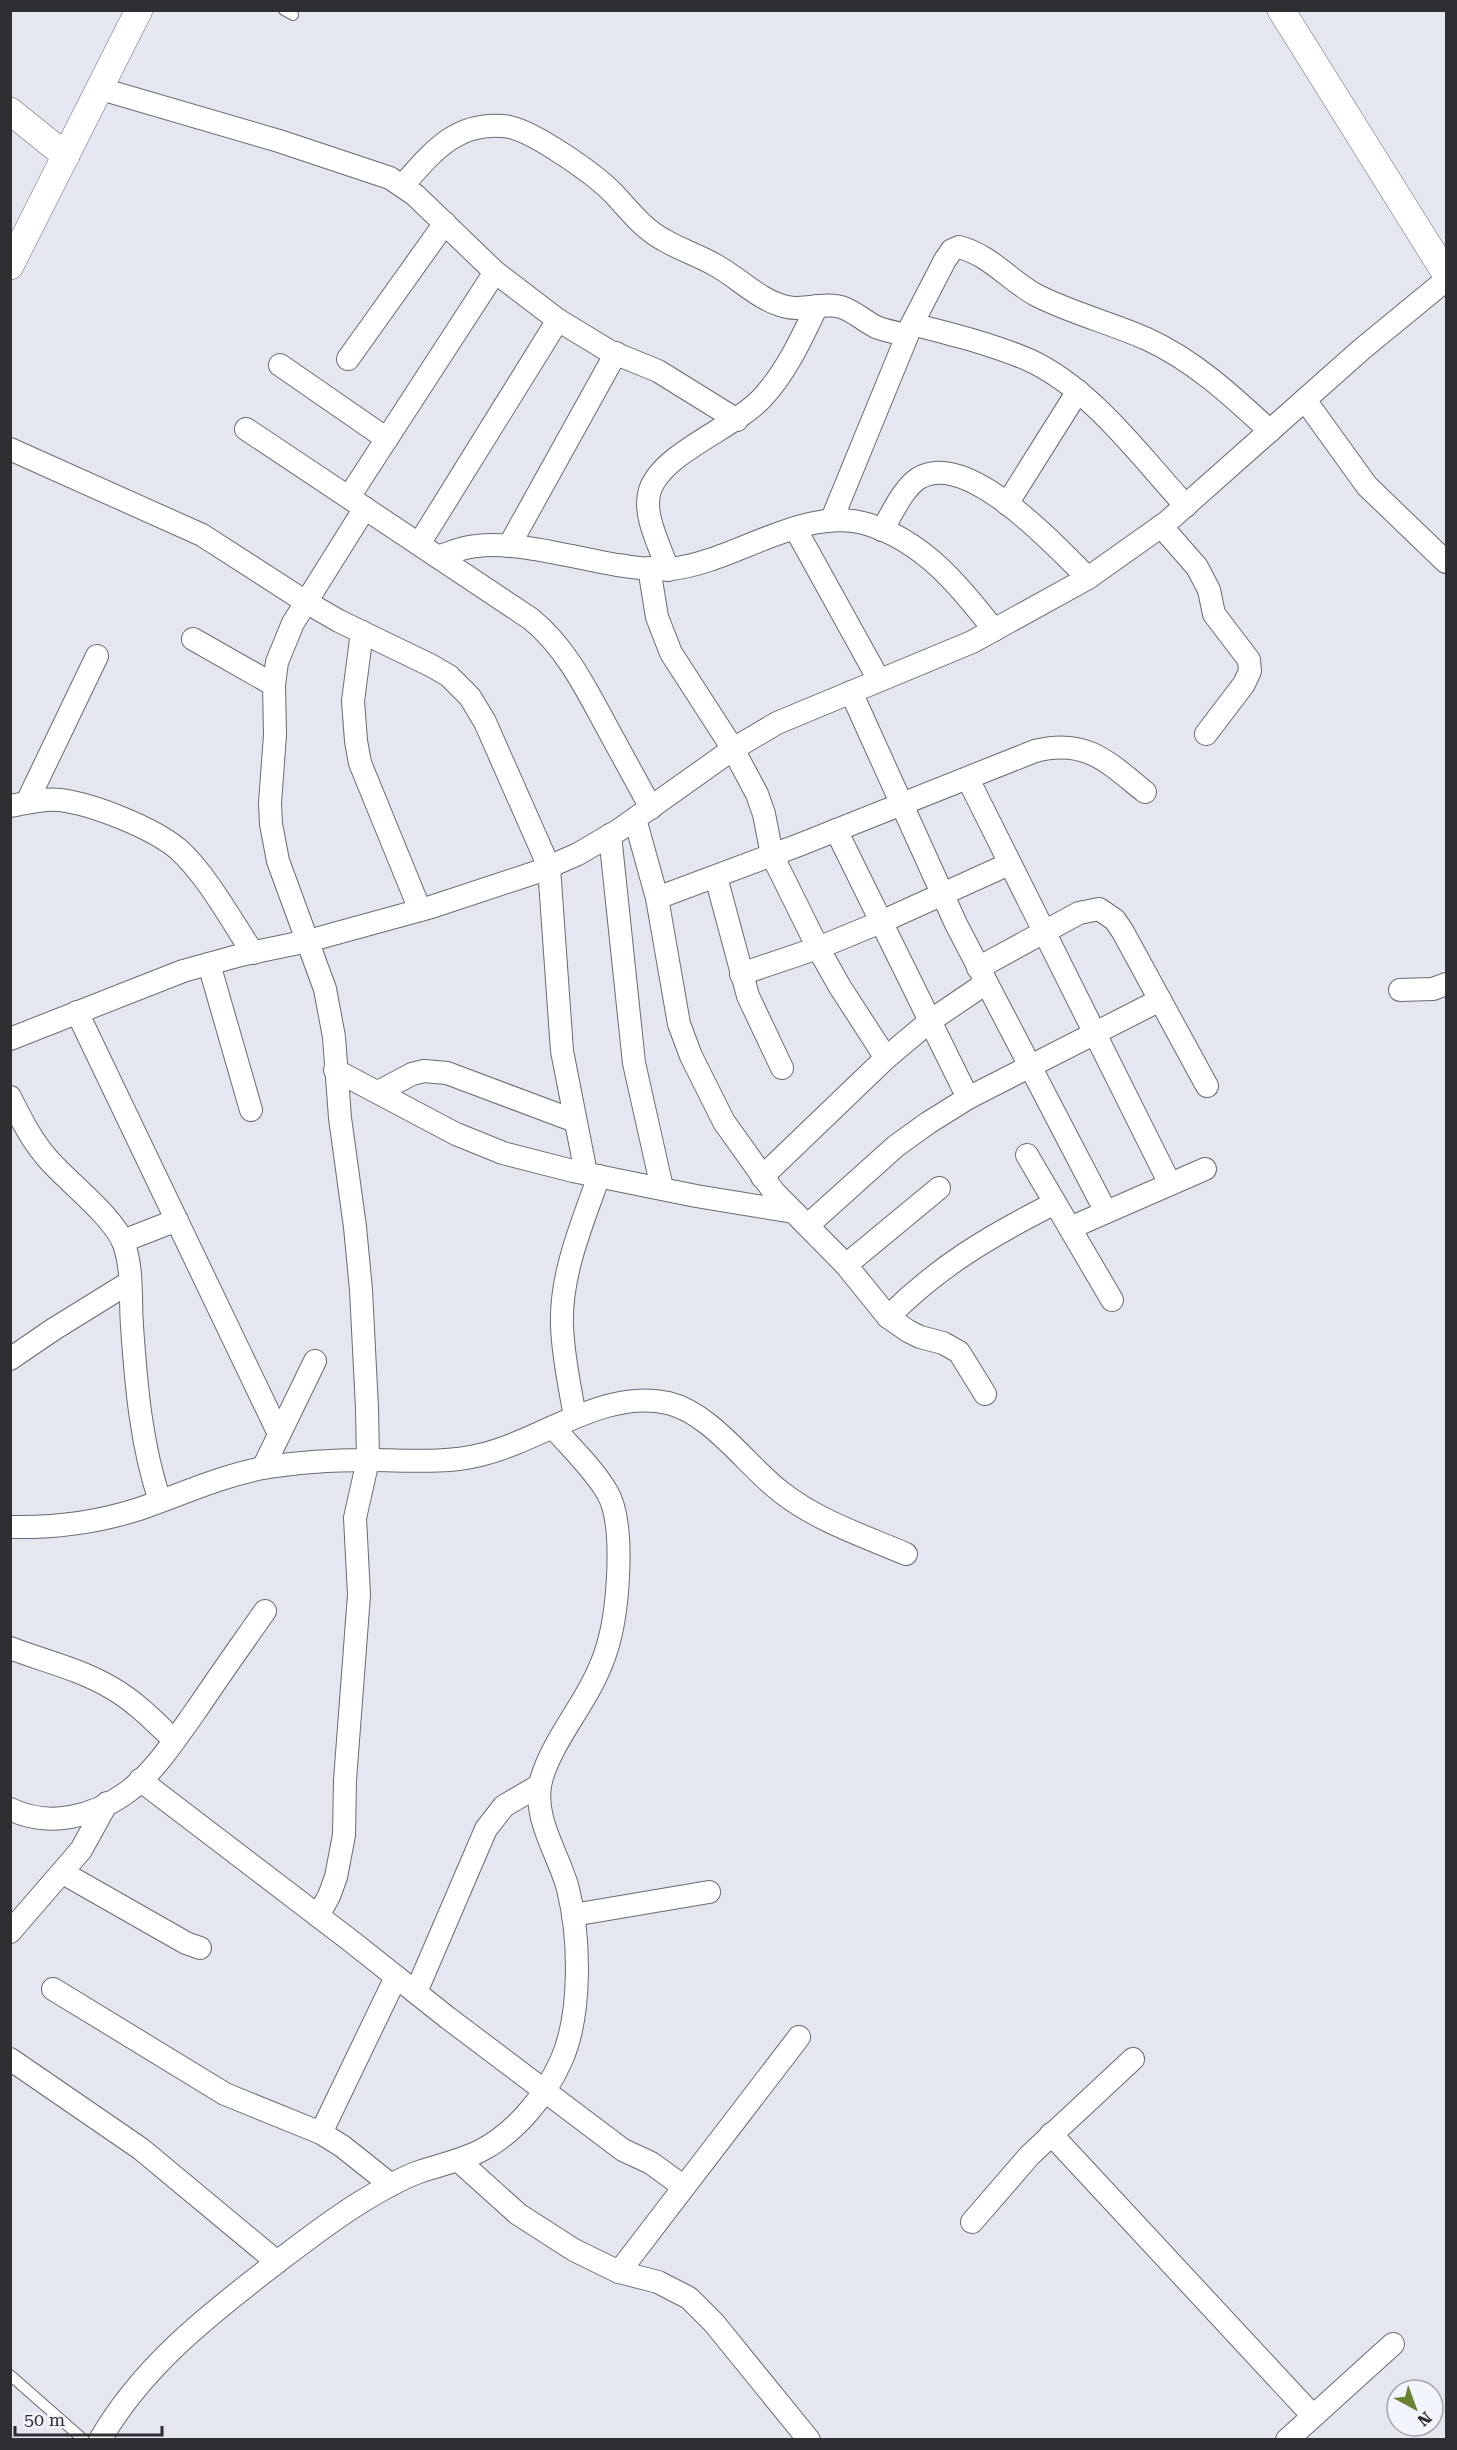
<svg xmlns="http://www.w3.org/2000/svg" width="1457" height="2450" viewBox="0 0 1457 2450" font-family="'Roboto Serif',serif">
  <rect width="100%" height="100%" fill="#e5e7f0"/>
  <g fill="none" stroke-linecap="round" stroke-linejoin="round">
    <g stroke="#696b72" stroke-width="12">
      <g id="service">
        <path d="M 284,10 L 293,15"/>
        <path d="M 10,2375 L 84,2440"/>
      </g>
    </g>
    <g stroke="#696b72" stroke-width="24">
      <g id="minor">
        <path d="M 101,89 L 279,141 L 390,178 L 415,195 L 495,272 L 558,320 L 609,351 L 658,371 L 737,420"/>
        <path d="M 403,185 C 432,153 455,122 503,126 C 529,127 596,175 614,194 C 630,211 643,229 664,240 C 681,250 700,256 717,266 C 740,279 760,301 787,307 C 805,311 823,302 841,307 C 854,311 864,321 876,327 C 886,331 897,333 907,335"/>
        <path d="M 912,324 C 951,334 992,344 1029,360 C 1092,389 1140,456 1186,506"/>
        <path d="M 348,359 L 445,223"/>
        <path d="M 280,365 L 387,439"/>
        <path d="M 1305,400 L 1367,486 L 1446,562"/>
        <path d="M 246,429 L 531,619 C 564,646 583,683 603,720 C 619,749 635,779 651,808"/>
        <path d="M 10,449 L 202,535 L 306,602 L 339,621 L 432,666 L 449,676 L 470,697 L 485,722 L 549,867 L 562,1051 L 586,1173"/>
        <path d="M 349,497 L 495,272"/>
        <path d="M 1007,504 L 1078,391"/>
        <path d="M 832,519 L 912,324 L 945,260 L 952,250 L 959,247 C 990,255 1009,280 1036,295 C 1071,313 1111,323 1147,339 C 1195,361 1232,396 1270,431"/>
        <path d="M 1161,526 L 1197,567 L 1209,590 L 1214,614 L 1249,660 L 1250,671 L 1244,684 L 1206,734"/>
        <path d="M 795,528 L 879,680"/>
        <path d="M 882,530 C 892,514 903,488 919,478 C 968,449 1056,547 1088,578"/>
        <path d="M 419,544 L 558,320"/>
        <path d="M 509,546 L 616,353"/>
        <path d="M 438,557 C 451,552 464,547 477,546 C 518,541 575,558 617,565 C 634,567 654,571 671,569 C 735,562 804,505 867,524 C 923,541 959,585 994,630"/>
        <path d="M 649,568 L 657,617 L 671,653 L 733,749 L 757,794 L 764,814 L 772,855 L 818,948 L 840,987 L 886,1058"/>
        <path d="M 668,570 C 660,546 642,514 650,490 C 663,452 735,428 763,397 C 787,371 802,337 817,306"/>
        <path d="M 362,632 L 353,701 L 356,741 L 360,763 L 420,910"/>
        <path d="M 193,639 L 274,685"/>
        <path d="M 851,692 L 956,924 L 1106,1212"/>
        <path d="M 968,779 L 1170,1184"/>
        <path d="M 27,802 L 97,656"/>
        <path d="M 10,806 C 27,803 43,798 60,800 C 93,804 153,828 178,849 C 207,875 231,920 253,953"/>
        <path d="M 635,819 L 657,898 L 679,1024 L 691,1056 L 724,1122 L 774,1192 L 846,1265 L 888,1317 L 908,1331 L 920,1337 L 943,1343 L 959,1352 L 985,1394"/>
        <path d="M 836,830 L 968,1098"/>
        <path d="M 610,835 L 634,1063 L 662,1188"/>
        <path d="M 716,877 L 748,996 L 782,1068"/>
        <path d="M 657,898 L 799,845 L 1035,751 C 1086,738 1108,762 1145,792"/>
        <path d="M 209,964 L 251,1110"/>
        <path d="M 978,968 L 1079,913 L 1099,909 L 1115,920 L 1123,932 L 1207,1086"/>
        <path d="M 741,974 L 818,948 L 881,922 L 1009,864"/>
        <path d="M 1400,990 L 1433,989 L 1446,984"/>
        <path d="M 77,1012 L 279,1434"/>
        <path d="M 10,1039 L 183,971 L 241,955 L 308,941 L 428,908 L 537,872 L 578,854 L 619,830 L 733,749 L 777,723 L 972,642 L 1088,578 L 1167,522 L 1362,349 L 1446,280"/>
        <path d="M 335,1070 L 456,1134 L 503,1153 L 573,1171 L 696,1196 L 794,1212"/>
        <path d="M 378,1092 L 412,1074 L 424,1071 L 447,1073 L 575,1121"/>
        <path d="M 10,1097 C 21,1119 32,1141 48,1159 C 69,1183 113,1216 124,1244 C 133,1270 130,1299 132,1326 C 136,1384 141,1445 160,1501"/>
        <path d="M 1027,1155 L 1112,1300"/>
        <path d="M 762,1177 L 886,1058 L 930,1021 L 986,983"/>
        <path d="M 808,1225 L 896,1146 L 928,1123 L 968,1098 L 1160,1000"/>
        <path d="M 1070,1228 L 1205,1169"/>
        <path d="M 123,1241 L 177,1220"/>
        <path d="M 846,1265 L 939,1188"/>
        <path d="M 888,1317 C 940,1265 990,1236 1055,1203"/>
        <path d="M 10,1359 L 54,1329 L 130,1282"/>
        <path d="M 575,1417 C 570,1387 563,1357 562,1326 C 560,1275 582,1224 599,1176"/>
        <path d="M 263,1468 L 315,1361"/>
        <path d="M 10,1527 C 53,1528 99,1522 139,1509 C 180,1495 221,1476 263,1468 C 298,1462 334,1460 369,1460 C 406,1460 444,1464 480,1455 C 541,1441 604,1388 668,1403 C 711,1413 747,1466 781,1492 C 818,1521 864,1536 906,1554"/>
        <path d="M 10,1648 C 44,1661 79,1669 110,1687 C 135,1701 154,1721 174,1740"/>
        <path d="M 140,1780 L 351,1941 L 448,2018 L 623,2150 L 651,2163 L 684,2187"/>
        <path d="M 10,1809 C 49,1828 92,1817 126,1793 C 155,1772 177,1737 197,1709 C 219,1676 242,1644 265,1611"/>
        <path d="M 63,1873 L 186,1943 L 200,1948"/>
        <path d="M 573,1915 L 709,1892"/>
        <path d="M 318,1916 L 329,1896 L 336,1877 L 344,1835 L 345,1780 L 359,1595 L 355,1518 L 368,1460 L 367,1408 L 361,1290 L 355,1227 L 340,1118 L 334,1037 L 325,989 L 278,861 L 271,824 L 270,803 L 275,735 L 274,685 L 277,662 L 293,623 L 365,508"/>
        <path d="M 10,1932 L 81,1850 L 107,1803"/>
        <path d="M 53,1989 L 225,2094 L 321,2133 L 342,2146 L 391,2185"/>
        <path d="M 416,1992 L 486,1829 L 504,1806 L 540,1785"/>
        <path d="M 10,2059 L 141,2149 L 277,2262"/>
        <path d="M 321,2133 L 396,1977"/>
        <path d="M 1051,2134 L 1313,2416"/>
        <path d="M 458,2160 L 518,2214 L 574,2250 L 619,2272 L 658,2282 L 689,2298 L 714,2323 L 809,2440"/>
        <path d="M 972,2222 L 1030,2155 L 1133,2059"/>
        <path d="M 619,2272 L 799,2037"/>
        <path d="M 100,2440 C 141,2368 207,2316 272,2266 C 301,2244 330,2221 361,2202 C 379,2191 399,2179 419,2172 C 439,2165 460,2161 480,2151 C 515,2133 545,2097 561,2061 C 582,2015 580,1937 568,1889 C 559,1854 530,1815 542,1777 C 552,1745 575,1716 591,1686 C 598,1673 604,1659 608,1645 C 618,1610 626,1523 607,1492 C 593,1468 571,1448 553,1427"/>
        <path d="M 1287,2440 L 1393,2344"/>
      </g>
    </g>
    <g stroke="#696b72" stroke-width="28">
      <g id="tertiary">
        <path d="M 1281,10 L 1446,274"/>
        <path d="M 10,111 L 66,156"/>
        <path d="M 10,266 L 139,10"/>
      </g>
    </g>
    <use href="#service" stroke="#fff" stroke-width="10"/>
    <use href="#minor" stroke="#fff" stroke-width="22"/>
    <use href="#tertiary" stroke="#fff" stroke-width="27"/>
  </g>
  <rect width="1457" height="2450" fill="none" stroke="#2f2f33" stroke-width="24"/>
  <g transform="translate(1415 2408) rotate(139)"><circle r="28" fill="#f3f5fd" stroke="#a5a6ac" stroke-width="1.5"/>
  <path d="M0-4.5L10 22L0 15L-10 22Z" fill="#688135"/>
  <text y="-9" font-size="16" font-weight="bold" text-anchor="middle" fill="#2f2f33">N</text>
  </g>
  <path d="M15 2426v9h147v-9" fill="none" stroke="#2f2f33" stroke-width="3"/>
  <text x="24" y="2426" font-size="18" fill="#2f2f33" stroke="#f3f5fd" stroke-width="4.5" paint-order="stroke">50 m</text>
</svg>
